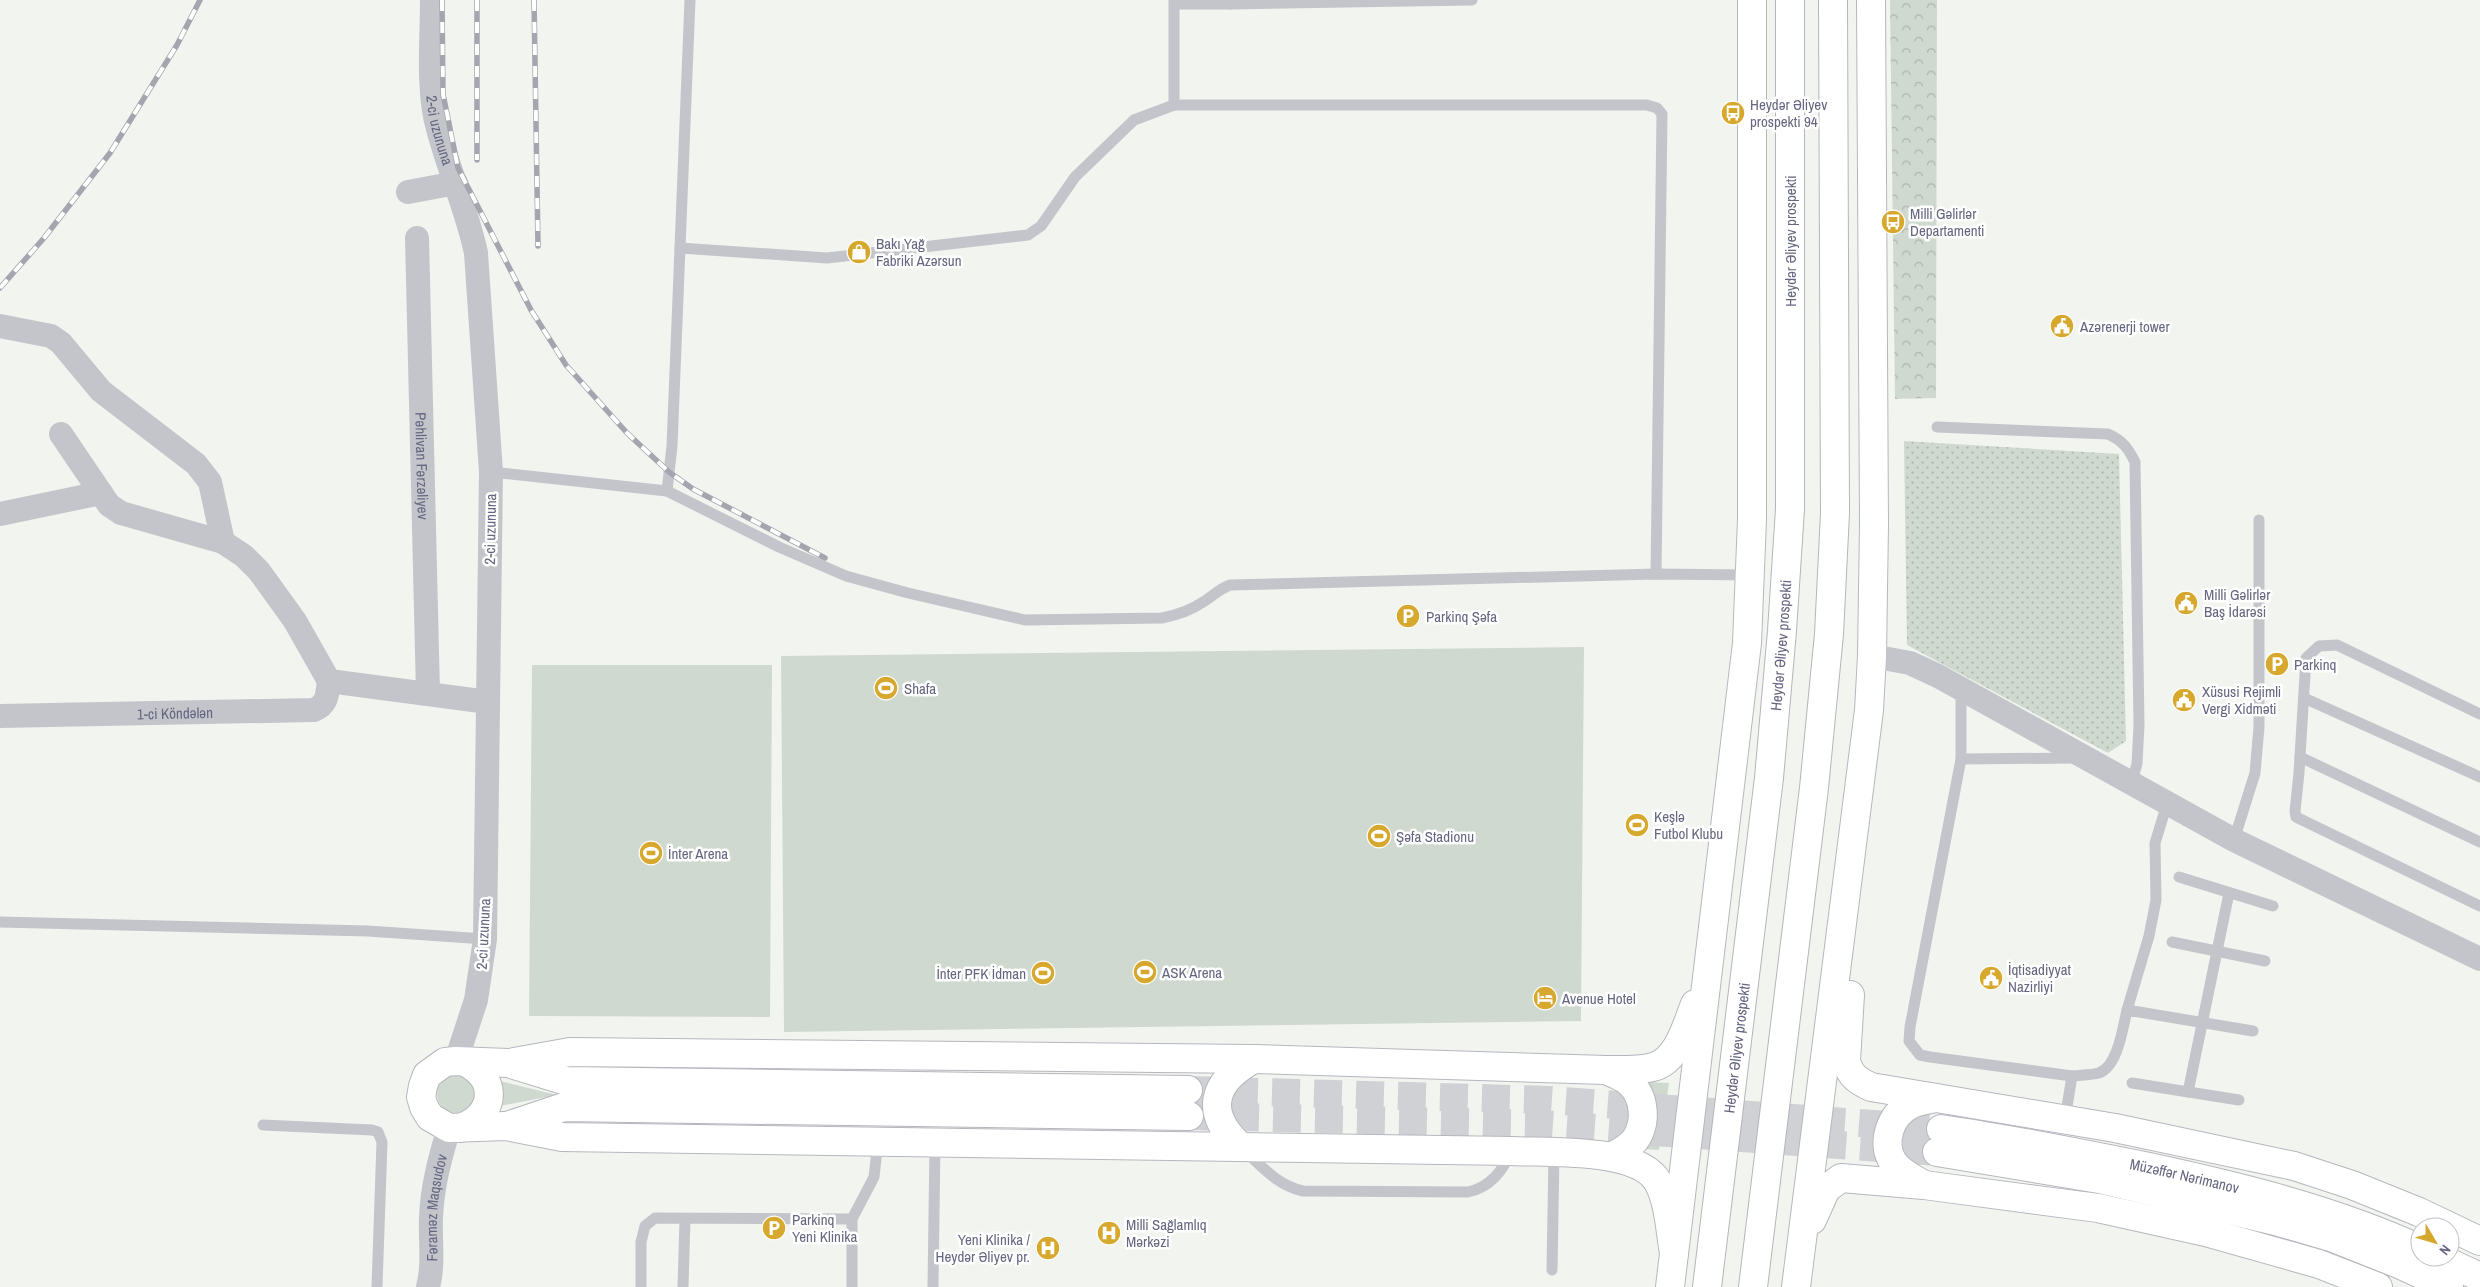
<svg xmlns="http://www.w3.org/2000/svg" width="2480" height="1287" viewBox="0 0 2480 1287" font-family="'Archivo Narrow',sans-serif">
  <defs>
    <pattern id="forest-crowns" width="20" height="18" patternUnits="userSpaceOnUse" patternTransform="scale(1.25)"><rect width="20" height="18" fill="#d0d9d0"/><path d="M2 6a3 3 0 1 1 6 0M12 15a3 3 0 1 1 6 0" fill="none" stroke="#acb4ae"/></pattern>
    <pattern id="park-dots" width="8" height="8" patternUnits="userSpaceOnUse" patternTransform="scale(1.25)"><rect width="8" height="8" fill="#d0d9d0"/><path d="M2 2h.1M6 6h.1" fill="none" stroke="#acb4ae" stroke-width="1.8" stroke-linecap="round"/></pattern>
  </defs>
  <rect width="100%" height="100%" fill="#f2f4f0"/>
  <g fill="#d0d9d0">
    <path d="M 1584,647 L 1581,1021 L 784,1032 L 781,656 Z"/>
    <path d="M 532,665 L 772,665 L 770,1017 L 529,1016 Z"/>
    <circle cx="456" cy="1094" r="19"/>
    <path d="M 500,1081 L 557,1095 L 500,1106 Z"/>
    <path d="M 1649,1082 L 1669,1083 L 1659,1150 L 1643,1149 L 1654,1097 Z"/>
  </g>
  <path fill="url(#forest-crowns)" d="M 1890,0 L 1937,0 L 1936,398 L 1895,399 Z"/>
  <path fill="url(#park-dots)" d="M 1904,441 L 2119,454 L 2126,741 L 2108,753 L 1907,645 Z"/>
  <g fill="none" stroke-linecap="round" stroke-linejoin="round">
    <g stroke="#cfd1d4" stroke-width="28" stroke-dasharray="28 14" stroke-linecap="butt">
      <path d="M 1188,1090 L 1550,1100 L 1941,1129"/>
      <path d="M 1189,1116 L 1542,1124 L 1937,1152"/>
    </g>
    <g stroke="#b6b7be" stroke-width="30">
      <g id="secondary">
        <path d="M 1850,995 L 1846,1061 C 1850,1076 1858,1081 1871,1087 L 2115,1128 L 2294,1166 L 2352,1185 L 2419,1212 L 2480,1241"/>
        <path d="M 514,1062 L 570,1052 L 1254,1059 L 1606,1070 C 1621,1070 1638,1071 1653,1067 C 1678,1061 1687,1024 1695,1004"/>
        <path d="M 1606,1070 C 1614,1074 1624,1077 1630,1083 C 1645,1097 1647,1123 1635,1140 C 1629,1148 1621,1152 1613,1156"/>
        <path d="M 1188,1090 L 566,1081 L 508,1063 L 456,1061 L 445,1062 L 427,1075 L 423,1086 L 421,1097 L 424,1107 L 430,1117 L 449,1128 L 506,1126 L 562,1137 L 1512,1151 C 1548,1153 1638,1147 1658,1182 C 1669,1202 1670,1231 1674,1253"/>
        <path d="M 507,1126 L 564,1107 L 1189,1116"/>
        <path d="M 460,1128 C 494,1117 500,1081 467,1063"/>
        <path id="s5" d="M 1941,1129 C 2011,1139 2080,1153 2149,1167 C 2242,1187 2334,1210 2420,1249"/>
        <path d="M 1241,1147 C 1204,1114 1211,1082 1254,1059"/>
        <path d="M 1937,1152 L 2099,1179 L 2279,1222 L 2331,1237 L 2399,1264 L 2449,1287"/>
        <path d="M 1924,1185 C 1913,1178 1900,1173 1893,1162 C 1881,1143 1890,1115 1910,1105 C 1917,1101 1928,1100 1936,1098"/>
        <path d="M 1812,1220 L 1826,1189 L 1841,1178 L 1924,1185 L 2098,1208 L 2206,1232 L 2319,1264 L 2378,1287"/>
        <path d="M 2437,1257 L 2480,1277"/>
        <path d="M 1670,1287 L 1747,643 L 1752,519 L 1752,0"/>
        <path d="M 1796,1287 L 1869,710 L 1872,656 L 1874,524 L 1871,0"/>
      </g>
    </g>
    <g stroke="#b4b5ba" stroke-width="30">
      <g id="trunk">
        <path id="s6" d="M 1707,1287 L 1769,778 L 1782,631 L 1790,509 L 1790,0"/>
        <path d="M 1753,1287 L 1814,788 L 1829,634 L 1835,513 L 1833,0"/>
      </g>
    </g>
    <g stroke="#c4c5ca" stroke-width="11">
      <path d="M 1174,0 L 1174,105 L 1647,105 L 1657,108 L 1662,114 L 1656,574"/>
      <path d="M 1230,0 L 1230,4 L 1472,0"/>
      <path d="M 1175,4 L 1230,4"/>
      <path d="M 680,248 L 827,258 L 1028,235 L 1041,226 L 1075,177 L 1134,120 L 1174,105"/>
      <path d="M 1937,427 L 2108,434 C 2123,441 2128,448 2135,462 L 2139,725 L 2137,764 L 2131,784"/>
      <path d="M 491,472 L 667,491 L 672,446 L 690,0"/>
      <path d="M 667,491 L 779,547 L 846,576 L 908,593 L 1025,620 L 1162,618 C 1177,615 1190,611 1203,602 C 1213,596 1219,589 1230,585 L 1656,574 L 1750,575"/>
      <path d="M 1961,689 L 1961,759 L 1910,1027 L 1909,1041 L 1920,1055 L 1930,1057 L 2072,1076"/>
      <path d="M 2304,698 L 2480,777"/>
      <path d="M 2480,714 L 2337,645 L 2319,646 L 2306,658 L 2299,773 L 2295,811 L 2296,817 L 2480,906"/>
      <path d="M 2300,757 L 2480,842"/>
      <path d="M 1961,759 L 2075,758"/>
      <path d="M 2234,840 L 2255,773 L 2259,727 L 2259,520"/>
      <path d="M 2179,877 L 2273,906"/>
      <path d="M 0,922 L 368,931 L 485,939"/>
      <path d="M 2172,942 L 2265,961"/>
      <path d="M 2127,1010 L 2149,936 L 2156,900 L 2155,843 L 2167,804"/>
      <path d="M 2132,1083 L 2239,1100"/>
      <path d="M 2188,1092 L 2229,893"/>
      <path d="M 2065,1119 L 2072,1076 C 2081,1075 2091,1075 2099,1073 C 2118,1066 2123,1027 2127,1010 L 2253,1031"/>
      <path d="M 263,1125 L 372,1130 L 378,1132 L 382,1142 L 377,1287"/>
      <path d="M 1246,1152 C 1263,1168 1279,1186 1303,1191 L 1468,1192 C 1491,1187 1502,1171 1512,1151"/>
      <path d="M 1552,1270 L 1554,1154"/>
      <path d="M 641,1287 L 641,1242 L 645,1226 L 655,1218 L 852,1219"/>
      <path d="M 683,1287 L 685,1219"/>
      <path d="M 852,1287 L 852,1219 L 874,1177 L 878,1141"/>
      <path d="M 933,1287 L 935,1142"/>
    </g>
    <g stroke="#c4c5ca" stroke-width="24">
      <path id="s1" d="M 432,0 C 432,40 427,91 438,129 C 449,171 467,210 476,253 L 491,472 L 485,939 L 476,1000 L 456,1061"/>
      <path d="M 408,192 L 456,183"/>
      <path id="s2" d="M 417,238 L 428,693"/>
      <path d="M 0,326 L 51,336 L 61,343 L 101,391 L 196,464 L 210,482 L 223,542"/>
      <path d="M 61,434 L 109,505 L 121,513 L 223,542 L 244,556 L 259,571 L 295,621 L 329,681"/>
      <path d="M 0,514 L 101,493"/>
      <path d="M 1872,656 L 1910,663 L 1938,676 L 2234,840 L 2480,959"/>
      <path d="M 329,681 L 488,702"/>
      <path id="s3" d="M 0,716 L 314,710 C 328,704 327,694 329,681"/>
      <path id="s4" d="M 428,1287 C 434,1264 430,1242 431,1218 C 432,1187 440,1158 449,1128"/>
    </g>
    <use href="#secondary" stroke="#fff" stroke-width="28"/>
    <use href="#trunk" stroke="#fff" stroke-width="28"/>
    <g stroke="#a4a5ae" stroke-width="5.5">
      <g id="rail">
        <path d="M 442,0 L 443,94 L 458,168 L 531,310 L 566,365 L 627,433 L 669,472 L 693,489 L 825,558"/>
        <path d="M 477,0 L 477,160"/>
        <path d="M 534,0 L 538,246"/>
        <path d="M 0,288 L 44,238 L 110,153 L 177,45 L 200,0"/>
      </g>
    </g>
    <use href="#rail" stroke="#fff" stroke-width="4" stroke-dasharray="11" stroke-linecap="butt"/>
  </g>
  <defs>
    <g id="bus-disc" transform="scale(1.25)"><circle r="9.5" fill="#d7a82e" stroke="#fff"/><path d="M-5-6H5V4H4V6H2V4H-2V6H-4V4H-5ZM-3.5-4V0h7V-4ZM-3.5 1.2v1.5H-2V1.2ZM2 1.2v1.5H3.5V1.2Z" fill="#fff"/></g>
    <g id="shop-disc" transform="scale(1.25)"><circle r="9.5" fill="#d7a82e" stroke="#fff"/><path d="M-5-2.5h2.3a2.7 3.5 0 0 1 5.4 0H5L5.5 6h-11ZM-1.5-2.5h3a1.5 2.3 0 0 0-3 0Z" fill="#fff"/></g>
    <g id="civic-disc" transform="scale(1.25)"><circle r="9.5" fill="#d7a82e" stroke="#fff"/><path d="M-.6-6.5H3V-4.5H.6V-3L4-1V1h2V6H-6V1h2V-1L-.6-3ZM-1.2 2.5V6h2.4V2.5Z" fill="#fff"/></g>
    <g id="parking-disc" transform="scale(1.25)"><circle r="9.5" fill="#d7a82e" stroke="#fff"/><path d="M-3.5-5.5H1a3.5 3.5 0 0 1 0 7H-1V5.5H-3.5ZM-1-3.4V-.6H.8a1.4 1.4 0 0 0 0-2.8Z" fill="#fff"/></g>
    <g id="stadium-disc" transform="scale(1.25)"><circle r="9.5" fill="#d7a82e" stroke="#fff"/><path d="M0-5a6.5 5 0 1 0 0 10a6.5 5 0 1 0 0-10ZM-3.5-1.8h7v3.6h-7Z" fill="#fff"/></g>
    <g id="hotel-disc" transform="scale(1.25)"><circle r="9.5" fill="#d7a82e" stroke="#fff"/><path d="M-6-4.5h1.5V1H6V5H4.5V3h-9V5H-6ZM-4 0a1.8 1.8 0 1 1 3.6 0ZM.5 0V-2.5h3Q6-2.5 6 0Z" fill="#fff"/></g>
    <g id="hospital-disc" transform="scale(1.25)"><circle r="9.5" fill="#d7a82e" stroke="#fff"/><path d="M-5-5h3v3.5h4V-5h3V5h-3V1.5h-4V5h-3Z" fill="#fff"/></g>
  </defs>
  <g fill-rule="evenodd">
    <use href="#bus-disc" x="1733" y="113"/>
    <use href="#bus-disc" x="1893" y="222"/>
    <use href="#shop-disc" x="859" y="252"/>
    <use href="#civic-disc" x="2062" y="326"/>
    <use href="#civic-disc" x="2186" y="603"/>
    <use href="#parking-disc" x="1408" y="616"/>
    <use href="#parking-disc" x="2277" y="664"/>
    <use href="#stadium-disc" x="886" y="688"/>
    <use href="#civic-disc" x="2184" y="700"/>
    <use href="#stadium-disc" x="1637" y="825"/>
    <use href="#stadium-disc" x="1379" y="836"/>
    <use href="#stadium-disc" x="651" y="853"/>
    <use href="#stadium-disc" x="1145" y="972"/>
    <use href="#stadium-disc" x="1043" y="973"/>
    <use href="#civic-disc" x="1991" y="978"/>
    <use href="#hotel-disc" x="1545" y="998"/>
    <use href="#parking-disc" x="774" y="1228"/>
    <use href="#hospital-disc" x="1109" y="1233"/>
    <use href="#hospital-disc" x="1048" y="1248"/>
  </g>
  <g text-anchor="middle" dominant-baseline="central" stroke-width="5" stroke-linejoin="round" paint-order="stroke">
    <g font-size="15" fill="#656780" stroke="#fff" text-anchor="start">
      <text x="1750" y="104">Heydər Əliyev<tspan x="1750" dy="17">prospekti 94</tspan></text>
      <text x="1910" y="213">Milli Gəlirlər<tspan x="1910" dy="17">Departamenti</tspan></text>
      <text x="876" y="243">Bakı Yağ<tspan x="876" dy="17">Fabriki Azərsun</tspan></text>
      <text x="2080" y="326">Azərenerji tower</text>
      <text x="2204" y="594">Milli Gəlirlər<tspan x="2204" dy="17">Baş İdarəsi</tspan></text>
      <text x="1426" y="616">Parkinq Şəfa</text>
      <text x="2294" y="664">Parkinq</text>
      <text x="904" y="688">Shafa</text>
      <text x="2202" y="691">Xüsusi Rejimli<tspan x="2202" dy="17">Vergi Xidməti</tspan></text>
      <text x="1654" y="816">Keşlə<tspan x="1654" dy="17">Futbol Klubu</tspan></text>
      <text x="1396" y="836">Şəfa Stadionu</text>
      <text x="668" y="853">İnter Arena</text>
      <text x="2008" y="969">İqtisadiyyat<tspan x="2008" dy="17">Nazirliyi</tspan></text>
      <text x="1162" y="972">ASK Arena</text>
      <text x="1026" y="973" text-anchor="end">İnter PFK İdman</text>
      <text x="1562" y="998">Avenue Hotel</text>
      <text x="792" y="1219">Parkinq<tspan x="792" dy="17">Yeni Klinika</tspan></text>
      <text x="1126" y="1224">Milli Sağlamlıq<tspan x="1126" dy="17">Mərkəzi</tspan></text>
      <text x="1030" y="1239" text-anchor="end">Yeni Klinika /<tspan x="1030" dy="17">Heydər Əliyev pr.</tspan></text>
    </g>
    <g font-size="15" fill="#656780" stroke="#fff">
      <text stroke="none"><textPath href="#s1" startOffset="131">2-ci uzununa</textPath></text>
      <text transform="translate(1790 241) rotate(-90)">Heydər Əliyev prospekti</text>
      <text stroke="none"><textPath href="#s2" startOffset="228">Pəhlivan Fərzəliyev</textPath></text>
      <text transform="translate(490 529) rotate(-89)">2-ci uzununa</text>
      <text stroke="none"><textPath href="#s6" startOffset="646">Heydər Əliyev prospekti</textPath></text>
      <text stroke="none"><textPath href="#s3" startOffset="175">1-ci Köndələn</textPath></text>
      <text transform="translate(483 934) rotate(-87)">2-ci uzununa</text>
      <text stroke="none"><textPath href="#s6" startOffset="241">Heydər Əliyev prospekti</textPath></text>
      <text stroke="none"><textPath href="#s5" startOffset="248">Müzəffər Nərimanov</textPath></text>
      <text stroke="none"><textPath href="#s4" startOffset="80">Fəraməz Maqsudov</textPath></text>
    </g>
  </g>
  <g transform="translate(2435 1242) rotate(128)"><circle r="24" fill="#ffffff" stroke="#c1c2cc"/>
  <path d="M0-4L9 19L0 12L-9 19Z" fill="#d7a82e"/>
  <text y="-8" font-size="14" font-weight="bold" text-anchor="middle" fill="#656780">N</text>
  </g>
</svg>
